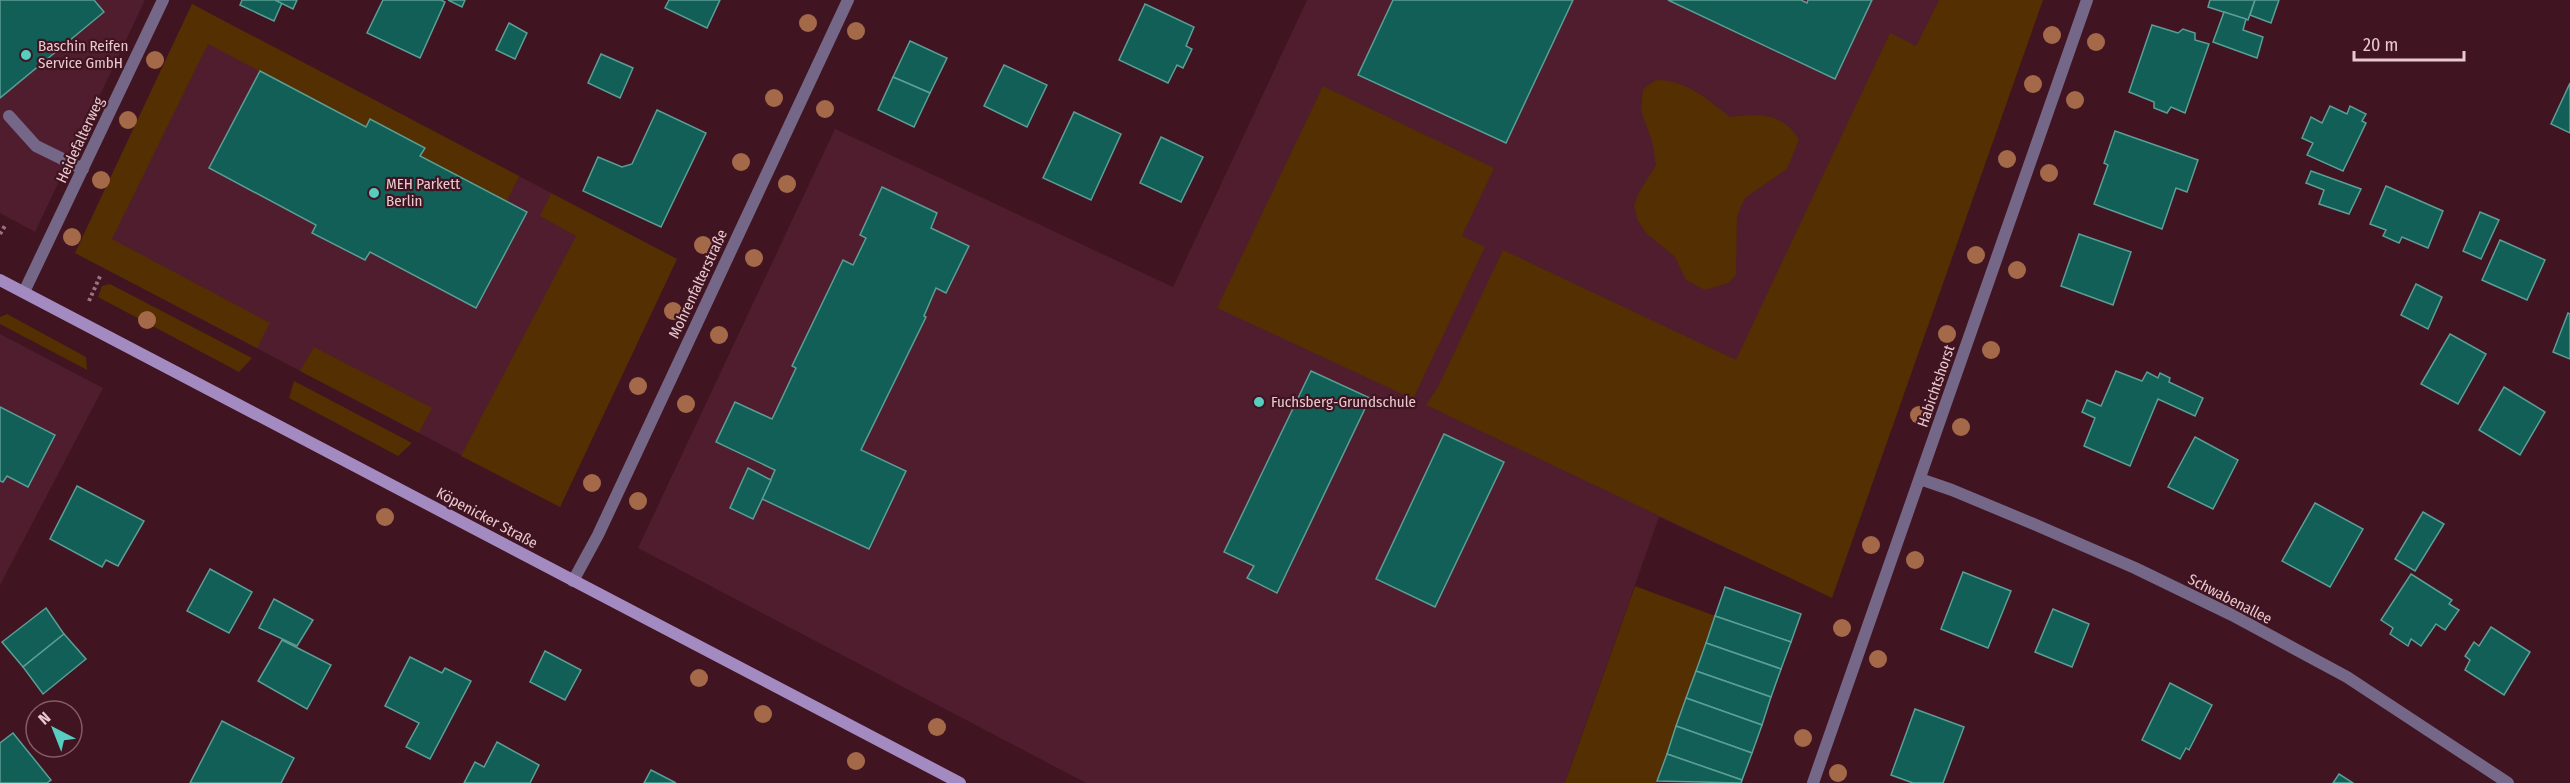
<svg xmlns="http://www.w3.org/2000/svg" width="2570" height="783" viewBox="0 0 2570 783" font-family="'Fira Sans Condensed',sans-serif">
  <rect width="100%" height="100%" fill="#401421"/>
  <g fill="#4f1d2d">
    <path d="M 0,0 L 145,0 L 35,232 L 0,213 Z"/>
    <path d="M 1307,0 L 1956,0 L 1754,561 L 1659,517 L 1565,783 L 1086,783 L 638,548 L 835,129 L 1173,287 Z"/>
    <path d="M 192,4 L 677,259 L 560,507 L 75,253 Z"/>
    <path d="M 0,334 L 103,388 L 0,585 Z"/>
  </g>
  <g fill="#532f02">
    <path d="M 1939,0 L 2043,0 L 1832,598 L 1426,405 L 1438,387 L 1503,250 L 1736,360 L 1890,33 L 1916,46 Z"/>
    <path d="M 192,4 L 519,176 L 507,201 L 420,156 L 424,149 L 366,127 L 208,44 L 112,239 L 270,323 L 257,348 L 75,253 Z"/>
    <path d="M 1656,80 C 1687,80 1707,99 1730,117 C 1759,114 1783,112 1799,140 L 1787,169 L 1745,198 L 1737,216 L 1736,275 L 1728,283 L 1705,290 L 1686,280 L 1675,257 L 1647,234 L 1638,221 L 1634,206 L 1638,194 L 1656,165 L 1652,141 L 1641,111 L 1643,89 Z"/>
    <path d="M 1323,86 L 1494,168 L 1462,236 L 1485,247 L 1413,399 L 1217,308 Z"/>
    <path d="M 551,193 L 677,259 L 560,507 L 461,456 L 576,236 L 540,216 Z"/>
    <path d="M 110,284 L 252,358 L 239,372 L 98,297 L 102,286 Z"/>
    <path d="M 7,314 L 86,357 L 87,370 L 0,324 L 0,317 Z"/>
    <path d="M 314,347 L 432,408 L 419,433 L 300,371 Z"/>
    <path d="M 294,381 L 412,443 L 398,456 L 289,398 Z"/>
    <path d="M 1635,586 L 1715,616 L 1656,783 L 1565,783 Z"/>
  </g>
  <g fill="#115f57" stroke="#5b9e95" stroke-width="1.5">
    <path d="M 0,0 L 94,0 L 104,12 L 0,98 Z"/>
    <path d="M 242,0 L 275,0 L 282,3 L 274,21 L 240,5 Z"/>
    <path d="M 275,0 L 297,0 L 293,9 Z"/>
    <path d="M 383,0 L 441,0 L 445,2 L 420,58 L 367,33 Z"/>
    <path d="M 448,0 L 465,0 L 462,7 Z"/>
    <path d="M 669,0 L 720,0 L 707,28 L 665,8 Z"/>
    <path d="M 1393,0 L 1573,0 L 1506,143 L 1358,75 Z"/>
    <path d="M 1668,0 L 1801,0 L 1807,3 L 1808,0 L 1872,0 L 1835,79 Z"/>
    <path d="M 2210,0 L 2255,0 L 2248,20 L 2208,7 Z"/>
    <path d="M 2255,0 L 2279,0 L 2271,23 L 2250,15 Z"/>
    <path d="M 1145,4 L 1194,27 L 1186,46 L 1192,49 L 1183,68 L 1177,65 L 1168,83 L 1119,60 Z"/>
    <path d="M 2224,12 L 2246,19 L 2243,30 L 2263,37 L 2257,58 L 2213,42 Z"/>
    <path d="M 509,23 L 527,33 L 515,59 L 496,50 Z"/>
    <path d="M 2152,25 L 2178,33 L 2183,29 L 2195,33 L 2195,40 L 2209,44 L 2185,113 L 2171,107 L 2167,113 L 2154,108 L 2154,102 L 2129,92 Z"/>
    <path d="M 910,41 L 947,58 L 930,93 L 893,77 Z"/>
    <path d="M 601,54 L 633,68 L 620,98 L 588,83 Z"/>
    <path d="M 1004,65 L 1047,85 L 1027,127 L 984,106 Z"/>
    <path d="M 260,71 L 366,127 L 370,119 L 425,148 L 420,156 L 527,212 L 476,308 L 370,252 L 365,260 L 312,233 L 316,225 L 209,168 Z"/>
    <path d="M 893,77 L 930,93 L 914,127 L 878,110 Z"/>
    <path d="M 2570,83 L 2570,133 L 2551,124 Z"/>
    <path d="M 2330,106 L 2347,114 L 2350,106 L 2366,114 L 2362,121 L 2366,123 L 2343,171 L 2307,155 L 2313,143 L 2302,138 L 2311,117 L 2322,123 Z"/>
    <path d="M 657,110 L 706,133 L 661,227 L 583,191 L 598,157 L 622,167 L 632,164 Z"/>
    <path d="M 1074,112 L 1121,134 L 1091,200 L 1043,178 Z"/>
    <path d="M 2115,131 L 2198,160 L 2187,192 L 2176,188 L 2162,229 L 2094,204 L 2108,165 L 2104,163 Z"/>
    <path d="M 1161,137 L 1203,157 L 1181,202 L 1140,183 Z"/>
    <path d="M 2311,171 L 2361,189 L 2349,214 L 2319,204 L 2324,190 L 2306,183 Z"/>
    <path d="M 2386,186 L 2443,211 L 2428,248 L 2402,237 L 2399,243 L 2383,236 L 2386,230 L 2370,224 Z"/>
    <path d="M 882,187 L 937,213 L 931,228 L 969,246 L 946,293 L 936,288 L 924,316 L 926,317 L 861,450 L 906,471 L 869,549 L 762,499 L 775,470 L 716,442 L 735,402 L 772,419 L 796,368 L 792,366 L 843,260 L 853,265 L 866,238 L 860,235 Z"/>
    <path d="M 2480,212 L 2499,220 L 2481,259 L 2463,251 Z"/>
    <path d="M 2079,234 L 2131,252 L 2113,305 L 2061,286 Z"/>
    <path d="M 2500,240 L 2545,260 L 2527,300 L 2482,280 Z"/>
    <path d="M 2416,284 L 2442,297 L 2428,329 L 2401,315 Z"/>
    <path d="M 2568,313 L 2570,314 L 2570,359 L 2553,352 Z"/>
    <path d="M 2450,334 L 2486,354 L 2458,404 L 2421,384 Z"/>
    <path d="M 1311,371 L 1370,398 L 1277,593 L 1247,578 L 1254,566 L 1224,552 Z"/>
    <path d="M 2116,371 L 2142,381 L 2147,372 L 2158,378 L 2160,373 L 2170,378 L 2169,382 L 2203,398 L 2195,416 L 2158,399 L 2130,466 L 2084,446 L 2095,418 L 2082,412 L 2087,400 L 2101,406 Z"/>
    <path d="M 2504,387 L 2545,412 L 2520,455 L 2479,430 Z"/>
    <path d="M 0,407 L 55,435 L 28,487 L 7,476 L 3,482 L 0,481 Z"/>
    <path d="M 1444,434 L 1504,462 L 1435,607 L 1376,579 Z"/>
    <path d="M 2195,437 L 2238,460 L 2213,509 L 2168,487 Z"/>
    <path d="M 748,468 L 771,480 L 753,519 L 730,508 Z"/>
    <path d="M 77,486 L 144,521 L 118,566 L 106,560 L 102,567 L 50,539 Z"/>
    <path d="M 2315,503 L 2363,529 L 2330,587 L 2282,561 Z"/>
    <path d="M 2423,512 L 2444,524 L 2415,571 L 2395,559 Z"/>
    <path d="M 210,569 L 252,592 L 229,633 L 187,611 Z"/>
    <path d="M 1963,572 L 2011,591 L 1988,648 L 1941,629 Z"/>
    <path d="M 2411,574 L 2452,600 L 2449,604 L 2459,610 L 2445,630 L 2436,624 L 2421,646 L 2411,639 L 2408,646 L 2390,634 L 2393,628 L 2381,620 Z"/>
    <path d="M 1725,587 L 1801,614 L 1791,642 L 1715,616 Z"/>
    <path d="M 274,599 L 313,620 L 297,646 L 259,628 Z"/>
    <path d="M 46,608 L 64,634 L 23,667 L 2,642 Z"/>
    <path d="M 2053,609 L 2089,624 L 2072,667 L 2035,652 Z"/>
    <path d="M 1715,616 L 1791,642 L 1781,669 L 1706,643 Z"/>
    <path d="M 2491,627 L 2530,652 L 2504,695 L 2465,670 L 2470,660 L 2465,656 L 2474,642 L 2479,646 Z"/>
    <path d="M 64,634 L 86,659 L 43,694 L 23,667 Z"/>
    <path d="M 282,640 L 331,665 L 307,709 L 258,681 Z"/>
    <path d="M 1706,643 L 1781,669 L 1771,697 L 1696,671 Z"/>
    <path d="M 545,651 L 581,670 L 565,700 L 530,682 Z"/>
    <path d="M 410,657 L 442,673 L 445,668 L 471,681 L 430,759 L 406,747 L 419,723 L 385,706 Z"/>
    <path d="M 1696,671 L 1771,697 L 1762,725 L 1686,698 Z"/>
    <path d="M 2170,683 L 2212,705 L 2189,750 L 2186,748 L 2180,759 L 2142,740 Z"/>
    <path d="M 1686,698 L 1762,725 L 1752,753 L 1676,726 Z"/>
    <path d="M 1915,709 L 1964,727 L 1943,783 L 1913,783 L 1891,775 Z"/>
    <path d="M 222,721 L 294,758 L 281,783 L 190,783 Z"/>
    <path d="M 1676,726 L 1752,753 L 1742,780 L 1667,754 Z"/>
    <path d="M 13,733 L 51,780 L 47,783 L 0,783 L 0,743 Z"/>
    <path d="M 497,742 L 539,765 L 530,783 L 464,783 L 475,762 L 484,767 Z"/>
    <path d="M 1667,754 L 1742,780 L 1741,783 L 1657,781 Z"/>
    <path d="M 651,770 L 676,783 L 644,783 Z"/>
    <path d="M 2339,774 L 2353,783 L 2333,783 Z"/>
  </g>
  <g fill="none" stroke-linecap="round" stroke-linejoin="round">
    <g stroke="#99747d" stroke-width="4" stroke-dasharray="3 3" stroke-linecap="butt">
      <path d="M 0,234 L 6,224"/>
      <path d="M 89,301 L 101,274"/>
    </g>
    <path stroke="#756788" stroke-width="12" d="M 9,116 L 36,146 L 83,169"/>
    <g stroke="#756788" stroke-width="12">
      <path d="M 24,292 L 163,0"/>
      <path d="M 1920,479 L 1952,490 L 2036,525 L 2135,568 L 2232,615 L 2347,677 L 2508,783"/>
      <path d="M 573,581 L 598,535 L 848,0"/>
      <path d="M 1813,783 L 2087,0"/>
    </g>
    <path stroke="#a38bc1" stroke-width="12" d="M 0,280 L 960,783"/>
  </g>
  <g fill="#a46949">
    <circle cx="808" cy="23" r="9"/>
    <circle cx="856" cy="31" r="9"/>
    <circle cx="2052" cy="35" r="9"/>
    <circle cx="2096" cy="42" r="9"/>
    <circle cx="155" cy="60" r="9"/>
    <circle cx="2033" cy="84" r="9"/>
    <circle cx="774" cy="98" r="9"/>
    <circle cx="2075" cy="100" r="9"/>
    <circle cx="825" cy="109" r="9"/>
    <circle cx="128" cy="120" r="9"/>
    <circle cx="2007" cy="159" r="9"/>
    <circle cx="741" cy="162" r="9"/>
    <circle cx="2049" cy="173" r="9"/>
    <circle cx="101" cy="180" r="9"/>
    <circle cx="787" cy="184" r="9"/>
    <circle cx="72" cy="237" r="9"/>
    <circle cx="703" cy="245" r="9"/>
    <circle cx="1976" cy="255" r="9"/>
    <circle cx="754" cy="258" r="9"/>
    <circle cx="2017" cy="270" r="9"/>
    <circle cx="673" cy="311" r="9"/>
    <circle cx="147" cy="320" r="9"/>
    <circle cx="1947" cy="334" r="9"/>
    <circle cx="719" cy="335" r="9"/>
    <circle cx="1991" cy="350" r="9"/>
    <circle cx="638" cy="386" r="9"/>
    <circle cx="686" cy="404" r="9"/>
    <circle cx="1919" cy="415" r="9"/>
    <circle cx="1961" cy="427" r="9"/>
    <circle cx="592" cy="483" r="9"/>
    <circle cx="638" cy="501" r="9"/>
    <circle cx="385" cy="517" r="9"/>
    <circle cx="1871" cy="545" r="9"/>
    <circle cx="1915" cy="560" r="9"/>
    <circle cx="1842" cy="628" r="9"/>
    <circle cx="1878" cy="659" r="9"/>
    <circle cx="699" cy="678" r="9"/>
    <circle cx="763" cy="714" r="9"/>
    <circle cx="937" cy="727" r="9"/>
    <circle cx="1803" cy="738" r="9"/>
    <circle cx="856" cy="761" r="9"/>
    <circle cx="1838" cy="773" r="9"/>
  </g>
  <g fill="#58cec0" stroke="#401421" stroke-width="2">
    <circle cx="26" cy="55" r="6"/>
    <circle cx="374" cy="193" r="6"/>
    <circle cx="1259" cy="402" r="6"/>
  </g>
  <g text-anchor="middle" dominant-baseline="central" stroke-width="4.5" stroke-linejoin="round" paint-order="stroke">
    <g font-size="15" fill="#e8c9cf" stroke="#401421" text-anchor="start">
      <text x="38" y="46">Baschin Reifen<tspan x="38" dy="17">Service GmbH</tspan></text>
      <text x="386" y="184">MEH Parkett<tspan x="386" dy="17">Berlin</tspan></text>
      <text x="1271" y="402">Fuchsberg-Grundschule</text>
    </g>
    <g font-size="15" fill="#e8c9cf" stroke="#401421">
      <text transform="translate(80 140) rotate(-65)">Heidefalterweg</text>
      <text transform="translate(698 284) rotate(-65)">Mohrenfalterstraße</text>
      <text transform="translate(1936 386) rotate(-71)">Habichtshorst</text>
      <text transform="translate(487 518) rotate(28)">Köpenicker Straße</text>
      <text transform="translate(2230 599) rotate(27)">Schwabenallee</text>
    </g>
  </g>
  <g transform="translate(54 729) rotate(318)"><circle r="28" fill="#401421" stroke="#835c67" stroke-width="1.5"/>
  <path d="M0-4.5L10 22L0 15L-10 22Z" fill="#58cec0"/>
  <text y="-9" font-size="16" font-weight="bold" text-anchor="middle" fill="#e8c9cf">N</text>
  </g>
  <path d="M2354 51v9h110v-9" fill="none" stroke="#e8c9cf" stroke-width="3"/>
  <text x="2363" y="51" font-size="18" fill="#e8c9cf" stroke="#401421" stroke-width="4.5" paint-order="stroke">20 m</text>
</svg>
